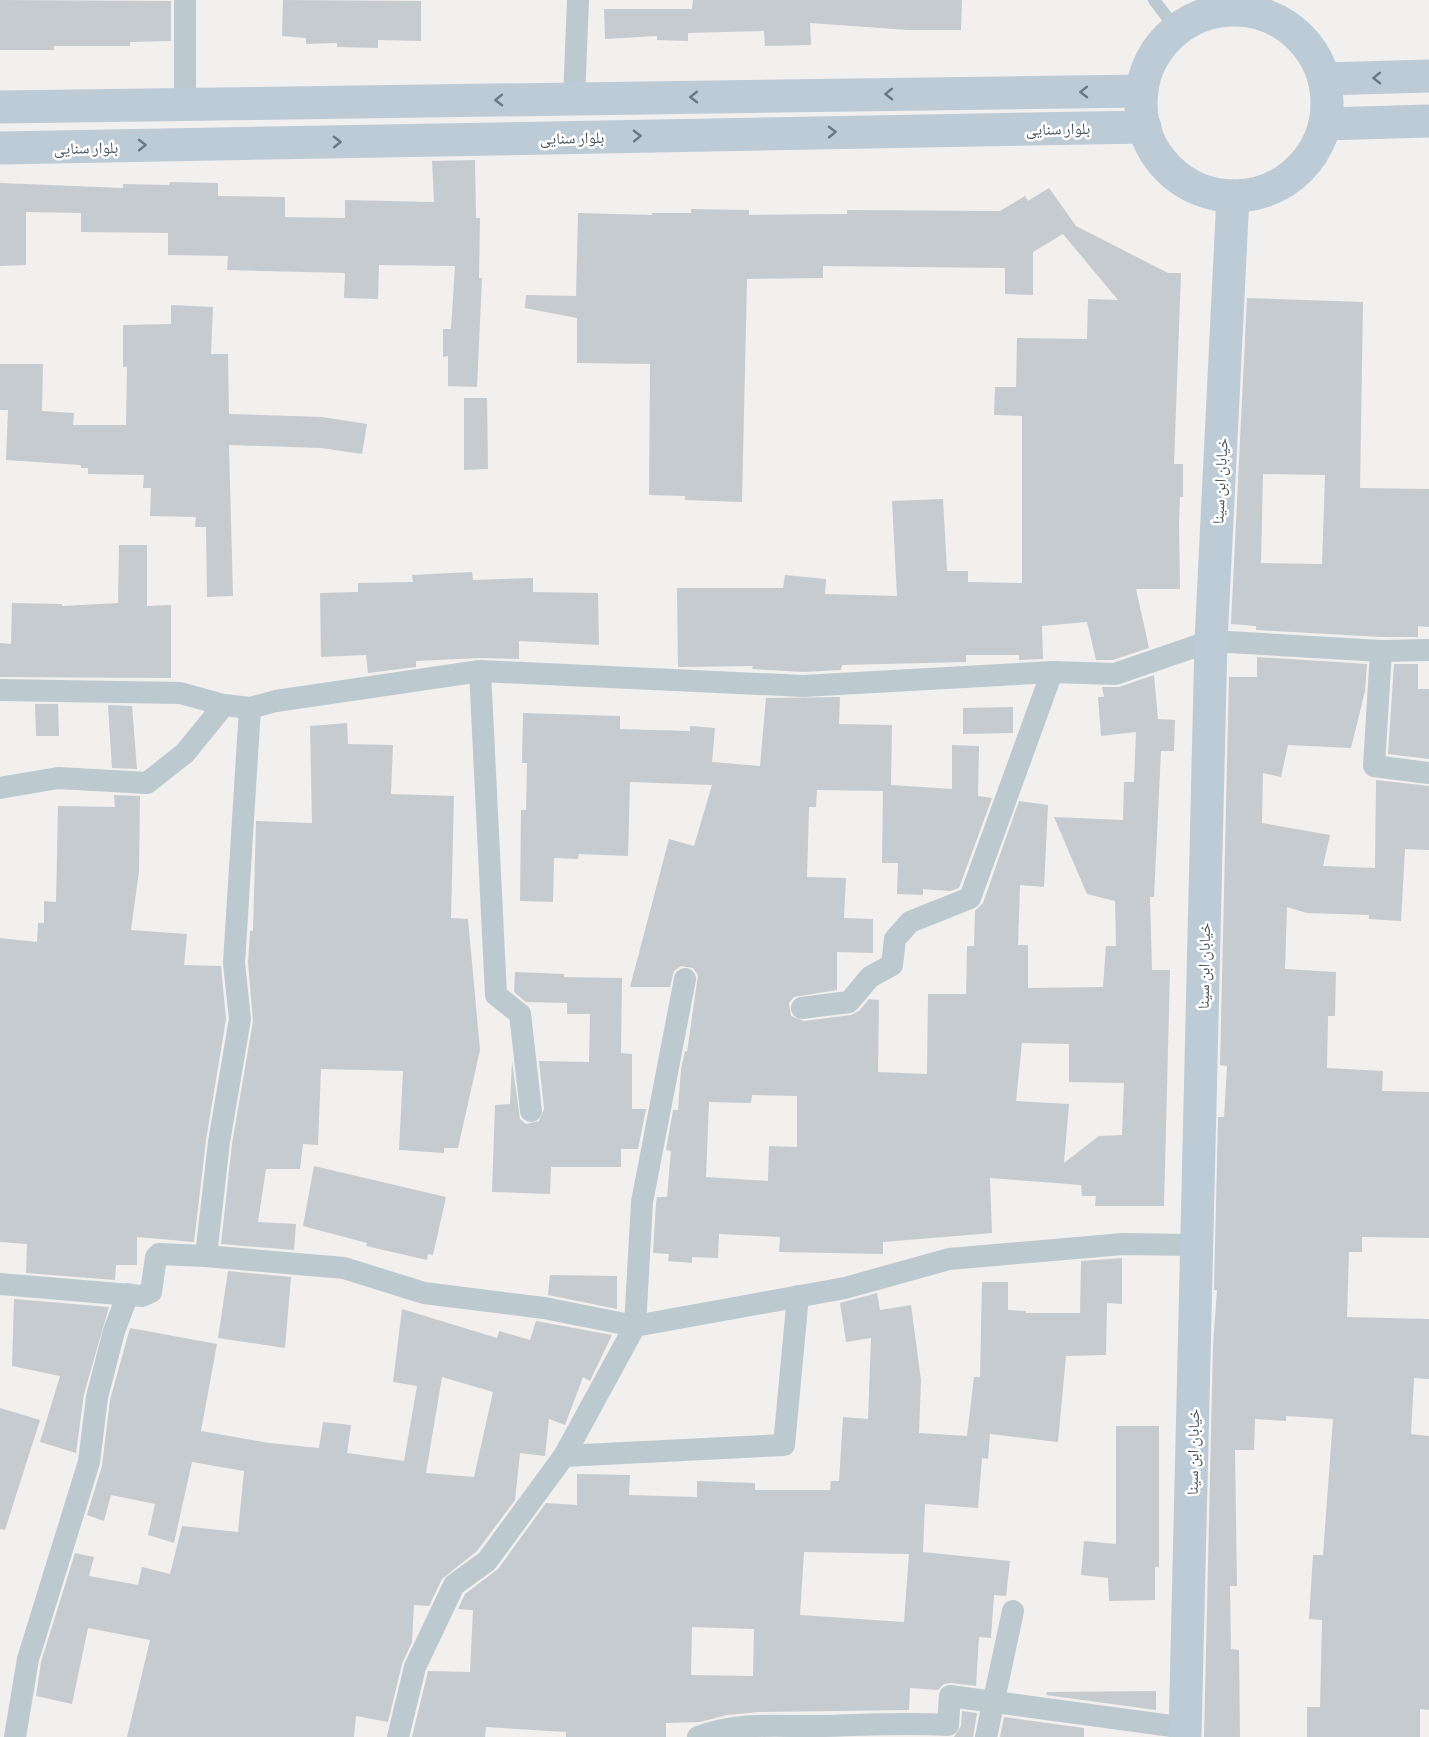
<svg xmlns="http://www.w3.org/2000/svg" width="1429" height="1737" viewBox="0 0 1429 1737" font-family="Commissioner,'Noto Naskh Arabic',sans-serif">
  <rect width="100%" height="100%" fill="#f2efef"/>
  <g fill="#c6cbcf" fill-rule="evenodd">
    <path d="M 0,0 L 171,1 L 171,41 L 130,42 L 130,46 L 54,46 L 54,50 L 0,50 Z"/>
    <path d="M 283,0 L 421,1 L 421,41 L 378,40 L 378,48 L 337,47 L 337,43 L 306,44 L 306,38 L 282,36 Z"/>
    <path d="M 693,0 L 962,0 L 961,30 L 908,30 L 810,23 L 811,45 L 765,46 L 764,31 L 688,33 L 688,41 L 657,40 L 657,36 L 605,39 L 604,9 L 692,9 Z"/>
    <path d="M 475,160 L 476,218 L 480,218 L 479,278 L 482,278 L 477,387 L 448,386 L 448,356 L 443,357 L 443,329 L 451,329 L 455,266 L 379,265 L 378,299 L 344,298 L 345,273 L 227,270 L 228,256 L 168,255 L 168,233 L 81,232 L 81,213 L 26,212 L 26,265 L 0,266 L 0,183 L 123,188 L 123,184 L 169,185 L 170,182 L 218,183 L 218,196 L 285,197 L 285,217 L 345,218 L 345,200 L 434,202 L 432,161 Z"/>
    <path d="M 1049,188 L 1076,226 L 1168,273 L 1181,273 L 1174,464 L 1183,464 L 1183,497 L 1180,497 L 1179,523 L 1180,589 L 1136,589 L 1149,648 L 1113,660 L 1096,660 L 1087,622 L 1042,626 L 1043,659 L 1019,660 L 1019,655 L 966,655 L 966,662 L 842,665 L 841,670 L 803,672 L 752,669 L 753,666 L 678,667 L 677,588 L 783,588 L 785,575 L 826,579 L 825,594 L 897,596 L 892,501 L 943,499 L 947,571 L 968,571 L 968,582 L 1022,583 L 1022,416 L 994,415 L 995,387 L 1016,387 L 1017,338 L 1087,339 L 1088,299 L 1118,300 L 1063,234 L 1033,252 L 1033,295 L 1005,294 L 1005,268 L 823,266 L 823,278 L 747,279 L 742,502 L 685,500 L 685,496 L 649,495 L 650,364 L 577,363 L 577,318 L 525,308 L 526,295 L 576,296 L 578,213 L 652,215 L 652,213 L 691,213 L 691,209 L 749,210 L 749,215 L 847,214 L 847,210 L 1000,211 L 1025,196 L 1028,201 Z"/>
    <path d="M 1247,298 L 1363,302 L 1360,488 L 1429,489 L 1429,627 L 1418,626 L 1418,637 L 1381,637 L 1256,630 L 1256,626 L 1231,624 ZM 1263,474 L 1325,475 L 1322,564 L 1261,563 Z"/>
    <path d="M 171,305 L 213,307 L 211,354 L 228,354 L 229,414 L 322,417 L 367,424 L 362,454 L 321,448 L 229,445 L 233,596 L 207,597 L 206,527 L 195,527 L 196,517 L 150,516 L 151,488 L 143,488 L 144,475 L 88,474 L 88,468 L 81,468 L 81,465 L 6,460 L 8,410 L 0,410 L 0,364 L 43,364 L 42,411 L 74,413 L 73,425 L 126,425 L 127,367 L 123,367 L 123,325 L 171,324 Z"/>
    <path d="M 464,398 L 487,398 L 488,469 L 464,470 Z"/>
    <path d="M 119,545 L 147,545 L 147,606 L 171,605 L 171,678 L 0,677 L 0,643 L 11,644 L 12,603 L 62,604 L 62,606 L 118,603 Z"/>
    <path d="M 472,572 L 473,580 L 533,578 L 533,592 L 598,593 L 599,645 L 519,641 L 519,659 L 480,658 L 416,661 L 416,667 L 368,673 L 366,655 L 321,657 L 320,593 L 358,592 L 358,583 L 413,582 L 412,575 Z"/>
    <path d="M 1257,657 L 1367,664 L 1365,691 L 1351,748 L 1288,745 L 1281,777 L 1263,773 L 1262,823 L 1330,835 L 1323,866 L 1375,868 L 1376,780 L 1429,786 L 1429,850 L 1405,849 L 1401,921 L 1369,919 L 1369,915 L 1307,913 L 1287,907 L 1285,969 L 1336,972 L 1335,1016 L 1328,1016 L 1327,1068 L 1383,1071 L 1382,1091 L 1429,1092 L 1429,1238 L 1362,1237 L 1362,1252 L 1349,1252 L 1347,1317 L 1429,1319 L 1429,1379 L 1414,1378 L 1411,1434 L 1429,1436 L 1429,1710 L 1420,1709 L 1420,1737 L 1307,1737 L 1307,1707 L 1320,1707 L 1322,1620 L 1309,1619 L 1313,1555 L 1323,1555 L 1333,1419 L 1286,1416 L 1286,1421 L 1255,1419 L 1254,1450 L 1235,1450 L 1237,1586 L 1230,1586 L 1231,1649 L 1239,1650 L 1240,1737 L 1204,1737 L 1213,1346 L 1217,1290 L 1214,1290 L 1218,1117 L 1224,1117 L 1227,1066 L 1220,1065 L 1229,677 L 1257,677 Z"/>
    <path d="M 1394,664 L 1418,664 L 1418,689 L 1429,689 L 1429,759 L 1388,754 Z"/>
    <path d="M 1154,675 L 1158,719 L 1175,720 L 1174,751 L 1161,751 L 1154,897 L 1150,897 L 1152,970 L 1170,970 L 1164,1206 L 1095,1206 L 1096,1196 L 1082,1196 L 1081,1185 L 990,1178 L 992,1233 L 883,1242 L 883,1254 L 779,1252 L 780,1237 L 719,1234 L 718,1258 L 692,1257 L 692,1263 L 668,1261 L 669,1254 L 653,1253 L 656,1203 L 657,1197 L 667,1197 L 671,1151 L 666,1150 L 673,1110 L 678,1110 L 681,1069 L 685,1051 L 687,1052 L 698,975 L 693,968 L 681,966 L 674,971 L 670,987 L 630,987 L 669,839 L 694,846 L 712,785 L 630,782 L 628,856 L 579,854 L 578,859 L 554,858 L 553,902 L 520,901 L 521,810 L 526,810 L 527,763 L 522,763 L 523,713 L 620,716 L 620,729 L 690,731 L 690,726 L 715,728 L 712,762 L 760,766 L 766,698 L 840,697 L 839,724 L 892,725 L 891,785 L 952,789 L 952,745 L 979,746 L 978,796 L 992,798 L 959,888 L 950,891 L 923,889 L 923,895 L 897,894 L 898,863 L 882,863 L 883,791 L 817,790 L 816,807 L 809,807 L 807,877 L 846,878 L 844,918 L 873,919 L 873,953 L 837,952 L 837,990 L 794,997 L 789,1003 L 791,1016 L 804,1021 L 851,1015 L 859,1011 L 869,999 L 879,1000 L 878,1072 L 927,1074 L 928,994 L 966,994 L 967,946 L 974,946 L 975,911 L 983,903 L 1019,801 L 1048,805 L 1044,887 L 1020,885 L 1018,945 L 1028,945 L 1028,988 L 1103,987 L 1106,946 L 1116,946 L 1115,901 L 1087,894 L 1054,817 L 1123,820 L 1124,782 L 1134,782 L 1136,732 L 1101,736 L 1098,697 L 1104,697 L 1102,687 L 1119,687 ZM 1022,1043 L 1069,1044 L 1069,1082 L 1124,1083 L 1122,1135 L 1099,1136 L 1064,1163 L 1069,1104 L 1016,1101 ZM 752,1095 L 797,1096 L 797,1147 L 769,1146 L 768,1181 L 706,1177 L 709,1102 L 751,1103 Z"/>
    <path d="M 35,704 L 58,704 L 59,736 L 36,736 Z"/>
    <path d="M 108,705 L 132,706 L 137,769 L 112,768 Z"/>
    <path d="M 1013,707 L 1013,733 L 963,734 L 963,708 Z"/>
    <path d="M 347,723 L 348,744 L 393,745 L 391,794 L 454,796 L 451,918 L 468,919 L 480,1050 L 458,1148 L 444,1148 L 444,1153 L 399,1150 L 403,1071 L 321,1069 L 318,1145 L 303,1144 L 300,1169 L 266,1169 L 258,1222 L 296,1224 L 294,1250 L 221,1244 L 232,1144 L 253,1021 L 248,963 L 250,931 L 253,931 L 256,821 L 312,823 L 310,726 Z"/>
    <path d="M 114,795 L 140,796 L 139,871 L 131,930 L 187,934 L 184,965 L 221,966 L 226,1019 L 206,1140 L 194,1242 L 137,1237 L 137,1265 L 116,1265 L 115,1280 L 26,1273 L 27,1244 L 0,1242 L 0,938 L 37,942 L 38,923 L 44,923 L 44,901 L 56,902 L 58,806 L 115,807 Z"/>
    <path d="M 515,972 L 564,974 L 564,977 L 622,978 L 621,1053 L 632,1054 L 632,1109 L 646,1109 L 638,1149 L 621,1149 L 621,1167 L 551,1167 L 550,1194 L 492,1192 L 495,1105 L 510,1104 L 512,1061 L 520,1119 L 526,1124 L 539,1121 L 544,1109 L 539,1061 L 589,1062 L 590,1014 L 567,1014 L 567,1003 L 526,1002 L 514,992 Z"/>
    <path d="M 314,1166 L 446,1197 L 433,1255 L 428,1254 L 427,1260 L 366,1246 L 367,1243 L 303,1226 Z"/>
    <path d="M 1122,1258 L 1122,1304 L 1107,1303 L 1106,1355 L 1066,1356 L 1058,1442 L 990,1434 L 988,1459 L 982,1458 L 978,1508 L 925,1504 L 923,1552 L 1010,1561 L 1006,1596 L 994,1595 L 991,1638 L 979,1637 L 976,1686 L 951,1683 L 944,1684 L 938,1690 L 910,1688 L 909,1710 L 759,1712 L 727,1715 L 700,1722 L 666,1723 L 666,1737 L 566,1737 L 566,1732 L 486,1727 L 485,1737 L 412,1737 L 428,1671 L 470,1672 L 473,1610 L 458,1609 L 465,1594 L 498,1569 L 546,1503 L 577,1505 L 577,1474 L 630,1475 L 629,1495 L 697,1497 L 697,1481 L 755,1483 L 755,1490 L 830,1490 L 831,1481 L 839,1481 L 843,1417 L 868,1419 L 871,1338 L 846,1342 L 840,1303 L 877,1293 L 880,1310 L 911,1305 L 921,1380 L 919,1433 L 967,1436 L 974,1377 L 980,1377 L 982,1282 L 1008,1282 L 1008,1310 L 1026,1311 L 1026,1313 L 1080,1313 L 1081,1261 ZM 804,1552 L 909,1554 L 904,1622 L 800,1615 ZM 692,1627 L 754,1629 L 753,1676 L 691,1675 Z"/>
    <path d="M 228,1271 L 291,1277 L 285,1348 L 218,1338 Z"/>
    <path d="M 550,1275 L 617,1276 L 617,1309 L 548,1295 Z"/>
    <path d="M 14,1299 L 109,1307 L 84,1394 L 76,1453 L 40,1442 L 60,1376 L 12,1366 Z"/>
    <path d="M 402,1309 L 497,1338 L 499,1331 L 530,1340 L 536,1321 L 612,1335 L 590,1381 L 583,1377 L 565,1425 L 549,1419 L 545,1456 L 520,1453 L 515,1500 L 477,1551 L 442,1579 L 429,1606 L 414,1605 L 412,1642 L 402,1664 L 388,1722 L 356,1716 L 354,1737 L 127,1737 L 150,1640 L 88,1628 L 72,1704 L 36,1696 L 41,1662 L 75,1553 L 94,1557 L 89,1576 L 138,1585 L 142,1567 L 170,1574 L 182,1526 L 238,1532 L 244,1471 L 192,1462 L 174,1543 L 148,1535 L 155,1504 L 111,1495 L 104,1521 L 87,1515 L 102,1466 L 110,1400 L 130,1328 L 217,1344 L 201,1431 L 269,1443 L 319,1448 L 323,1422 L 351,1425 L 347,1453 L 404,1461 L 417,1386 L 393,1382 ZM 442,1377 L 493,1392 L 474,1477 L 426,1473 Z"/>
    <path d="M 0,1408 L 40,1420 L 5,1530 L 0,1529 Z"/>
    <path d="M 1116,1426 L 1159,1426 L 1159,1567 L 1155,1567 L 1155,1600 L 1109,1601 L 1108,1578 L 1081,1575 L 1084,1541 L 1116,1544 Z"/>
    <path d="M 1156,1691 L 1156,1710 L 1046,1695 L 1047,1692 Z"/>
    <path d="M 962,1711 L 977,1713 L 973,1737 L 954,1737 L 961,1726 Z"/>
    <path d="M 1004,1717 L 1084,1728 L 1084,1737 L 1000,1737 Z"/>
  </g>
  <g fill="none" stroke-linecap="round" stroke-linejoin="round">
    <path stroke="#bcc9cf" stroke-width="12" d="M 1154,0 L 1177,30"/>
    <g stroke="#bcc9cf" stroke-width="22">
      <path d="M 185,0 L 185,104"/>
      <path d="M 574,99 L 578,0"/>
      <path d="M 1381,651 L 1374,766 L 1429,773"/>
      <path d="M 480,671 L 496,995 L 520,1014 L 531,1111"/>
      <path d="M 0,690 L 180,693 L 224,705"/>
      <path d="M 0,788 L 58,778 L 147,783 L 185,753 L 224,705 L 250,708 L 276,701 L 480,671 L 803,686 L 1052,672 L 1115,674 L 1211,641 L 1381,651 L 1429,650"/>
      <path d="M 802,1008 L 849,1002 L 870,977 L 892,965 L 895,939 L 910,922 L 970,898 L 1052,672"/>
      <path d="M 206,1256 L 344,1268 L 424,1293 L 544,1308 L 635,1326 L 845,1288 L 949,1259 L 1123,1244 L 1196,1245"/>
      <path d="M 0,1284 L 142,1296 L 151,1292 L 156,1257 L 159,1254 L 206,1256 L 219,1142 L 240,1019 L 234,963 L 250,708"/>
      <path d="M 564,1456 L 784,1445 L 798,1296"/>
      <path d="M 15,1737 L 28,1659 L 89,1462 L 97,1397 L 114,1331 L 128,1294"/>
      <path d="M 398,1737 L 415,1667 L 454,1585 L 487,1561 L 564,1456 L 635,1326 L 642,1202 L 685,979"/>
      <path d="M 698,1737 C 741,1721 779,1727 822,1726 C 865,1725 905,1722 948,1725 L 950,1696 L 1186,1728"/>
      <path d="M 986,1737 L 1013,1611"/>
    </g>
    <g stroke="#bccbd5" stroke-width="33">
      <circle cx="1234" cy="103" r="93"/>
      <path d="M 1324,79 L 1429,76"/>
      <path d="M 0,107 L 1142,91"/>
      <path d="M 1325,124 L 1429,121"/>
      <path d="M 0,148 L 1145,127"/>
      <path d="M 1185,1737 L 1211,641 L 1233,196"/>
    </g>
  </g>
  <defs><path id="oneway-chevron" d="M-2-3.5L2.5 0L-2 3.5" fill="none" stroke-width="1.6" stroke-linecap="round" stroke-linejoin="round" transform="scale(1.5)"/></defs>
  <g stroke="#697982">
    <use href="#oneway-chevron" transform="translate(1377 78) rotate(179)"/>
    <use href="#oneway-chevron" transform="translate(1084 92) rotate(179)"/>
    <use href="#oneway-chevron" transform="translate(889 94) rotate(179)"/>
    <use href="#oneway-chevron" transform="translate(694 97) rotate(179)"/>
    <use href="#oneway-chevron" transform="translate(499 100) rotate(179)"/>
    <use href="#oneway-chevron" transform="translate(832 132) rotate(-1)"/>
    <use href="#oneway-chevron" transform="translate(637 136) rotate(-1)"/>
    <use href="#oneway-chevron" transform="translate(337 142) rotate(-1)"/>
    <use href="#oneway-chevron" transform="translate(142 145) rotate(-1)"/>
  </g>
  <g text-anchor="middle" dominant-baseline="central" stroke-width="5" stroke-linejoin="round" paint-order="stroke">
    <g font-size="16" fill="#46565e" stroke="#fff">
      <text transform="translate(1058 128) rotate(-1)">بلوار سنایی</text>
      <text transform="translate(572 137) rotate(-1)">بلوار سنایی</text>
      <text transform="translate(86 147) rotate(-1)">بلوار سنایی</text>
      <text transform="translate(1219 481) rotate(-87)">خیابان ابن سینا</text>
      <text transform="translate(1203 966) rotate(-89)">خیابان ابن سینا</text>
      <text transform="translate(1192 1452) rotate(-89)">خیابان ابن سینا</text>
    </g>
  </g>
</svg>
